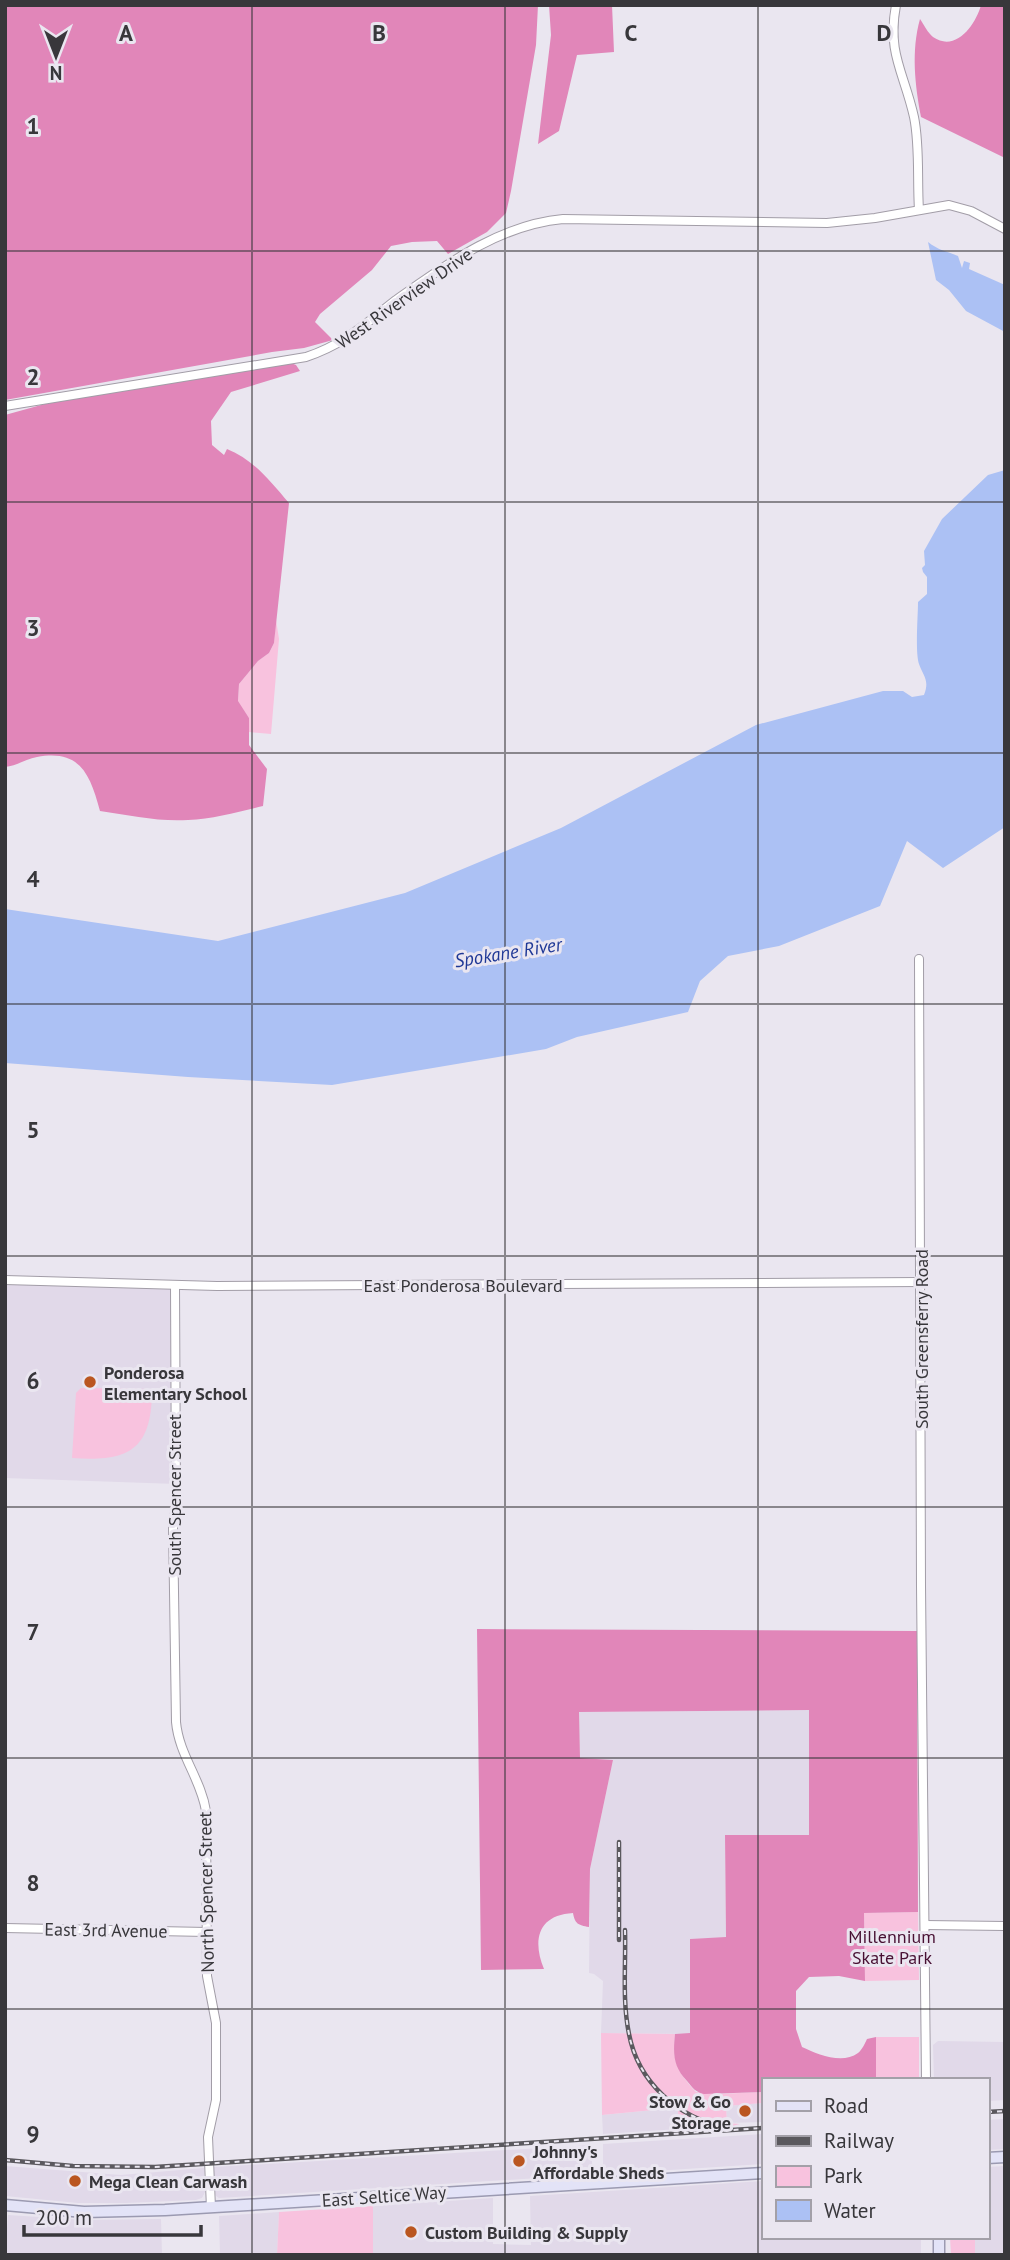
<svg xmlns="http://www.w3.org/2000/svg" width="1010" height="2260" viewBox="0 0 1010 2260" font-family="'PT Sans',sans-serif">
  <rect width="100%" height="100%" fill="#eae6f0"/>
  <g fill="#e1d9e9">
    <path d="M 5,1280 L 175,1285 L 176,1484 L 5,1478 Z"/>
    <path d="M 809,1710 L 809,1835 L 725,1835 L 726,1938 L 690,1939 L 690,2034 L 601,2033 L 603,1981 L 594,1974 L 589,1973 L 590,1869 L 613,1760 L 580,1758 L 578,1712 Z"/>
    <path d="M 938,2041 L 1005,2042 L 1005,2100 L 987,2101 L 987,2080 L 934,2080 L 933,2045 Z"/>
    <path d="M 763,2103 L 763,2122 L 727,2123 L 726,2106 Z"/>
    <path d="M 675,2108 L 678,2111 L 679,2129 L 603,2134 L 602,2115 Z"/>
    <path d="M 1005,2119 L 1005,2149 L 987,2150 L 987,2120 Z"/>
    <path d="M 763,2134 L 763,2164 L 608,2174 L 603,2169 L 603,2144 Z"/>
    <path d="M 592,2145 L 592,2171 L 587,2175 L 219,2198 L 216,2196 L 214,2192 L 214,2167 Z"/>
    <path d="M 5,2166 L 121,2175 L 204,2168 L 205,2192 L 202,2198 L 196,2200 L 126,2203 L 78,2203 L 5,2196 Z"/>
    <path d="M 1005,2166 L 1005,2255 L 975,2255 L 975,2237 L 987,2237 L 987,2167 Z"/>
    <path d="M 763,2181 L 763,2237 L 921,2237 L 921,2255 L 373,2255 L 373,2206 L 493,2198 L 493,2244 L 531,2245 L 530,2196 Z"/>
    <path d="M 279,2212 L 277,2255 L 220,2255 L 219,2216 Z"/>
    <path d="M 8,2215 L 86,2220 L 161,2219 L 162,2255 L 5,2255 Z"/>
  </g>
  <g fill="#f8c2de">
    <path d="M 276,620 L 279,639 L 271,734 L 249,732 L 249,718 L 238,702 L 239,684 L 258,661 L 269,653 L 274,643 Z"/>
    <path d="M 81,1388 L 152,1389 C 152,1450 129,1462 72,1458 L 76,1393 Z"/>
    <path d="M 918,1912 L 919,1980 L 865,1981 L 864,1913 Z"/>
    <path d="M 601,2033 L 675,2034 C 672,2063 677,2071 696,2092 L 716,2094 L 763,2092 L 763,2103 L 726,2106 L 727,2123 L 740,2124 L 720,2129 L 679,2129 L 678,2111 L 674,2108 L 602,2115 Z"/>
    <rect x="876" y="2037" width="43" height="43"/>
    <path d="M 373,2206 L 373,2255 L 277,2255 L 279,2212 Z"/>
    <path d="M 950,2237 L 975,2237 L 975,2255 L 951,2255 Z"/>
  </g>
  <g fill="#e186b9">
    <path d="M 5,5 L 538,5 L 536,45 L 511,191 L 506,213 L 487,232 L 448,254 L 437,241 L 412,242 L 391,246 L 372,270 L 320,314 L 315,322 L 333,340 L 304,348 L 272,352 L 5,400 Z"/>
    <path d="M 549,5 L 612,5 L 614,52 L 577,55 L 559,131 L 538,144 L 551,35 Z"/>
    <path d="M 981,5 L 1005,5 L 1005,158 L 921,117 C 915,85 911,51 920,19 C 924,25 928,33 933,37 C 956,53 976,24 981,5 Z"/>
    <path d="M 291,363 L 296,365 L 300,371 L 231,392 L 211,421 L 212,445 L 224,455 L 227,449 C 254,460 270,481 289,503 L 274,643 L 269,653 L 258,661 L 239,684 L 238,701 L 249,718 L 249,745 L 267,769 L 263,806 C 239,812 213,819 188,820 C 159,822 129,815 100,811 C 90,774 80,749 37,757 C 26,759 16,766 5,767 L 5,415 L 52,402 Z"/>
    <path d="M 477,1629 L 917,1631 L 918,1912 L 864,1913 L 865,1981 L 839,1976 L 809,1977 L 796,1991 L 796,2029 L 802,2047 C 817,2054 842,2065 858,2053 C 862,2050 865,2043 867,2039 L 876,2037 L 876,2080 L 763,2080 L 763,2092 L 704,2094 C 695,2092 693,2088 687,2081 C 673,2066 673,2054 675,2034 L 690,2033 L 690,1939 L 726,1937 L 725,1835 L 809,1835 L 809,1710 L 579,1712 L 580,1758 L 613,1760 L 590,1869 L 589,1927 C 578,1925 575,1924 573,1913 C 538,1915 532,1940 544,1969 L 481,1970 Z"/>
  </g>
  <g fill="#acc1f4">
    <path d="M 928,242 C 938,250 946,251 958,256 L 962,268 L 964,261 L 970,263 L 969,269 L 1005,285 L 1005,332 L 966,311 L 949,290 L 936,280 Z"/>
    <path d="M 1005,470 L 1005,827 L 943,868 L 907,841 L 880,906 L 779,946 L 728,956 L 700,981 L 688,1012 L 577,1037 L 546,1049 L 332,1085 L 188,1077 L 5,1063 L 5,909 L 218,941 L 405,893 L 561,828 L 756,725 L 883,691 L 903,691 L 912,697 L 924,695 C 930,680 923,676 919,664 C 915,652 918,616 918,602 L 927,594 L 927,577 L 923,572 L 922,568 L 925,565 L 924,551 L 942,519 L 988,475 Z"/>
  </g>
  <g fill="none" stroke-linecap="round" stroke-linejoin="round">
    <g stroke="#a29da7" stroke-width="10">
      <g id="minor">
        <path d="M 896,5 C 887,54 904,72 914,117 C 920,146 917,180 919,210"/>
        <path d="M 5,406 L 306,357 C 345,344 365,324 396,300 C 447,264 499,225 563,219 L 827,223 L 875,218 L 949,205 L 971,211 L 1005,229"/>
        <path d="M 919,959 L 921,1586 L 926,2080"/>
        <path d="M 5,1280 L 217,1286 L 920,1282"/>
        <path d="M 175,1285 L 176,1502 L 173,1526 L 176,1722 C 179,1755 201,1779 206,1811 L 207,1976 L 216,2023 L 216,2100 L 208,2137 L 211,2208"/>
        <path d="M 925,1925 L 1005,1926"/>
        <path d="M 5,1928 L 207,1932"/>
      </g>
    </g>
    <g stroke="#9b9ab1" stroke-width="13">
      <g id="major">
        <path d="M 987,2158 L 1005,2157"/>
        <path d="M 5,2205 L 84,2212 L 165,2210 L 763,2173"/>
        <path d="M 939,2237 L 939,2255"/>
      </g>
    </g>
    <use href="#minor" stroke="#fff" stroke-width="8"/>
    <use href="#major" stroke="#e3e3f7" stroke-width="10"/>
    <g stroke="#5b595e" stroke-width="4.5">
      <g id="rail">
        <path d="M 619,1842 L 619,1940"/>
        <path d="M 625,1930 C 626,1964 622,2000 629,2034 C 638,2082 678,2118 725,2127"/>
        <path d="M 987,2112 L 1005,2111"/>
        <path d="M 5,2160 L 73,2166 L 155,2167 L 763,2128"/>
      </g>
    </g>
    <use href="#rail" stroke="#eae6f0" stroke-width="2" stroke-dasharray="5" stroke-linecap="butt"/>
  </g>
  <path fill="none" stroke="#38373b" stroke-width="2" stroke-opacity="0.55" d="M 252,5 L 252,2255M 505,5 L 505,2255M 758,5 L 758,2255M 5,251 L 1005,251M 5,502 L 1005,502M 5,753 L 1005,753M 5,1004 L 1005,1004M 5,1256 L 1005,1256M 5,1507 L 1005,1507M 5,1758 L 1005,1758M 5,2009 L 1005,2009"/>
  <g fill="#ba5620" stroke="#eae6f0" stroke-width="2.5">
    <circle cx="90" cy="1382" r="7"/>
    <circle cx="745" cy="2111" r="7"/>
    <circle cx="519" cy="2161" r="7"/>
    <circle cx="75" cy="2181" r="7"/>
    <circle cx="411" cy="2232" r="7"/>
  </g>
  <g text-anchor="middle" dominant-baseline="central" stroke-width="6" stroke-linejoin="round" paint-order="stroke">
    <g font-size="18" fill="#38373b" stroke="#eae6f0">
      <text transform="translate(404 298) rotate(-35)">West Riverview Drive</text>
      <text x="463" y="1285">East Ponderosa Boulevard</text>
      <text transform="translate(921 1339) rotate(-90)">South Greensferry Road</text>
      <text transform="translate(174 1495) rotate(-90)">South Spencer Street</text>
      <text transform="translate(206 1892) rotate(-91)">North Spencer Street</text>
      <text transform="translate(106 1930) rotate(1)">East 3rd Avenue</text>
      <text transform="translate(384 2196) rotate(-4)">East Seltice Way</text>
    </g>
    <g font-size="18" font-weight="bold" fill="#38373b" stroke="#eae6f0" text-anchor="start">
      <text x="104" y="1372">Ponderosa<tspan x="104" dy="21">Elementary School</tspan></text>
      <text x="731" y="2101" text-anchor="end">Stow &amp; Go<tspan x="731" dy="21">Storage</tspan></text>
      <text x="533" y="2151">Johnny's<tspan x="533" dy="21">Affordable Sheds</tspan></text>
      <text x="89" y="2181">Mega Clean Carwash</text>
      <text x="425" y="2232">Custom Building &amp; Supply</text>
    </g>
    <g font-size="18" fill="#481033" stroke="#eae6f0">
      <text x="892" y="1936">Millennium<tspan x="892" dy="21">Skate Park</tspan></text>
    </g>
    <g font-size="19" font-style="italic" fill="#1f3896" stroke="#eae6f0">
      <text transform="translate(508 952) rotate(-9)">Spokane River</text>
    </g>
  </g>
  <g font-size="23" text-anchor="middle" font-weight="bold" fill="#38373b" stroke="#eae6f0" stroke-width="6" stroke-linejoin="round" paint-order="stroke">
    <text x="126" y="41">A</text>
    <text x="379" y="41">B</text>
    <text x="631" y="41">C</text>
    <text x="884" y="41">D</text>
    <text x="33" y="134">1</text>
    <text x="33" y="385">2</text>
    <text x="33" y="636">3</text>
    <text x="33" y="887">4</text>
    <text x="33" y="1138">5</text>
    <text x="33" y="1389">6</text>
    <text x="33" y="1640">7</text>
    <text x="33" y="1891">8</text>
    <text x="33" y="2142">9</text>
  </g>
  <rect width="1010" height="2260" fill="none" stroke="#38373b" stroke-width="14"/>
  <rect x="762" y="2078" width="228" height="161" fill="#eae6f0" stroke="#a3a0a8" stroke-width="2"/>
  <rect x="776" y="2101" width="35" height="10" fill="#e3e3f7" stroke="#a3a0a8" stroke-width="2"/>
  <text x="824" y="2113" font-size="21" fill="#38373b">Road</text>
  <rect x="776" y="2136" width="35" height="10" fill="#5b595e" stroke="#a3a0a8" stroke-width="2"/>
  <text x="824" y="2148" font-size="21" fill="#38373b">Railway</text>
  <rect x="776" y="2166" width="35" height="21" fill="#f8c2de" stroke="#a3a0a8" stroke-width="2"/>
  <text x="824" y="2183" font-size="21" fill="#38373b">Park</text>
  <rect x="776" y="2200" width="35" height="21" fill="#acc1f4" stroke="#a3a0a8" stroke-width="2"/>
  <text x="824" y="2218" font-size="21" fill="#38373b">Water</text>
  <g transform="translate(56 56) rotate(180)" stroke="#eae6f0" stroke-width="5" paint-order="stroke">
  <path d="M0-5L12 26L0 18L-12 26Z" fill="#38373b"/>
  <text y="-10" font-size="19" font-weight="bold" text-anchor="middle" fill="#38373b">N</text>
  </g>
  <path d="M24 2225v10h177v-10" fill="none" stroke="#38373b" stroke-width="3.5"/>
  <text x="35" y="2225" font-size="21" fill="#38373b" stroke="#eae6f0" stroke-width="5" paint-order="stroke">200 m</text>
</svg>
